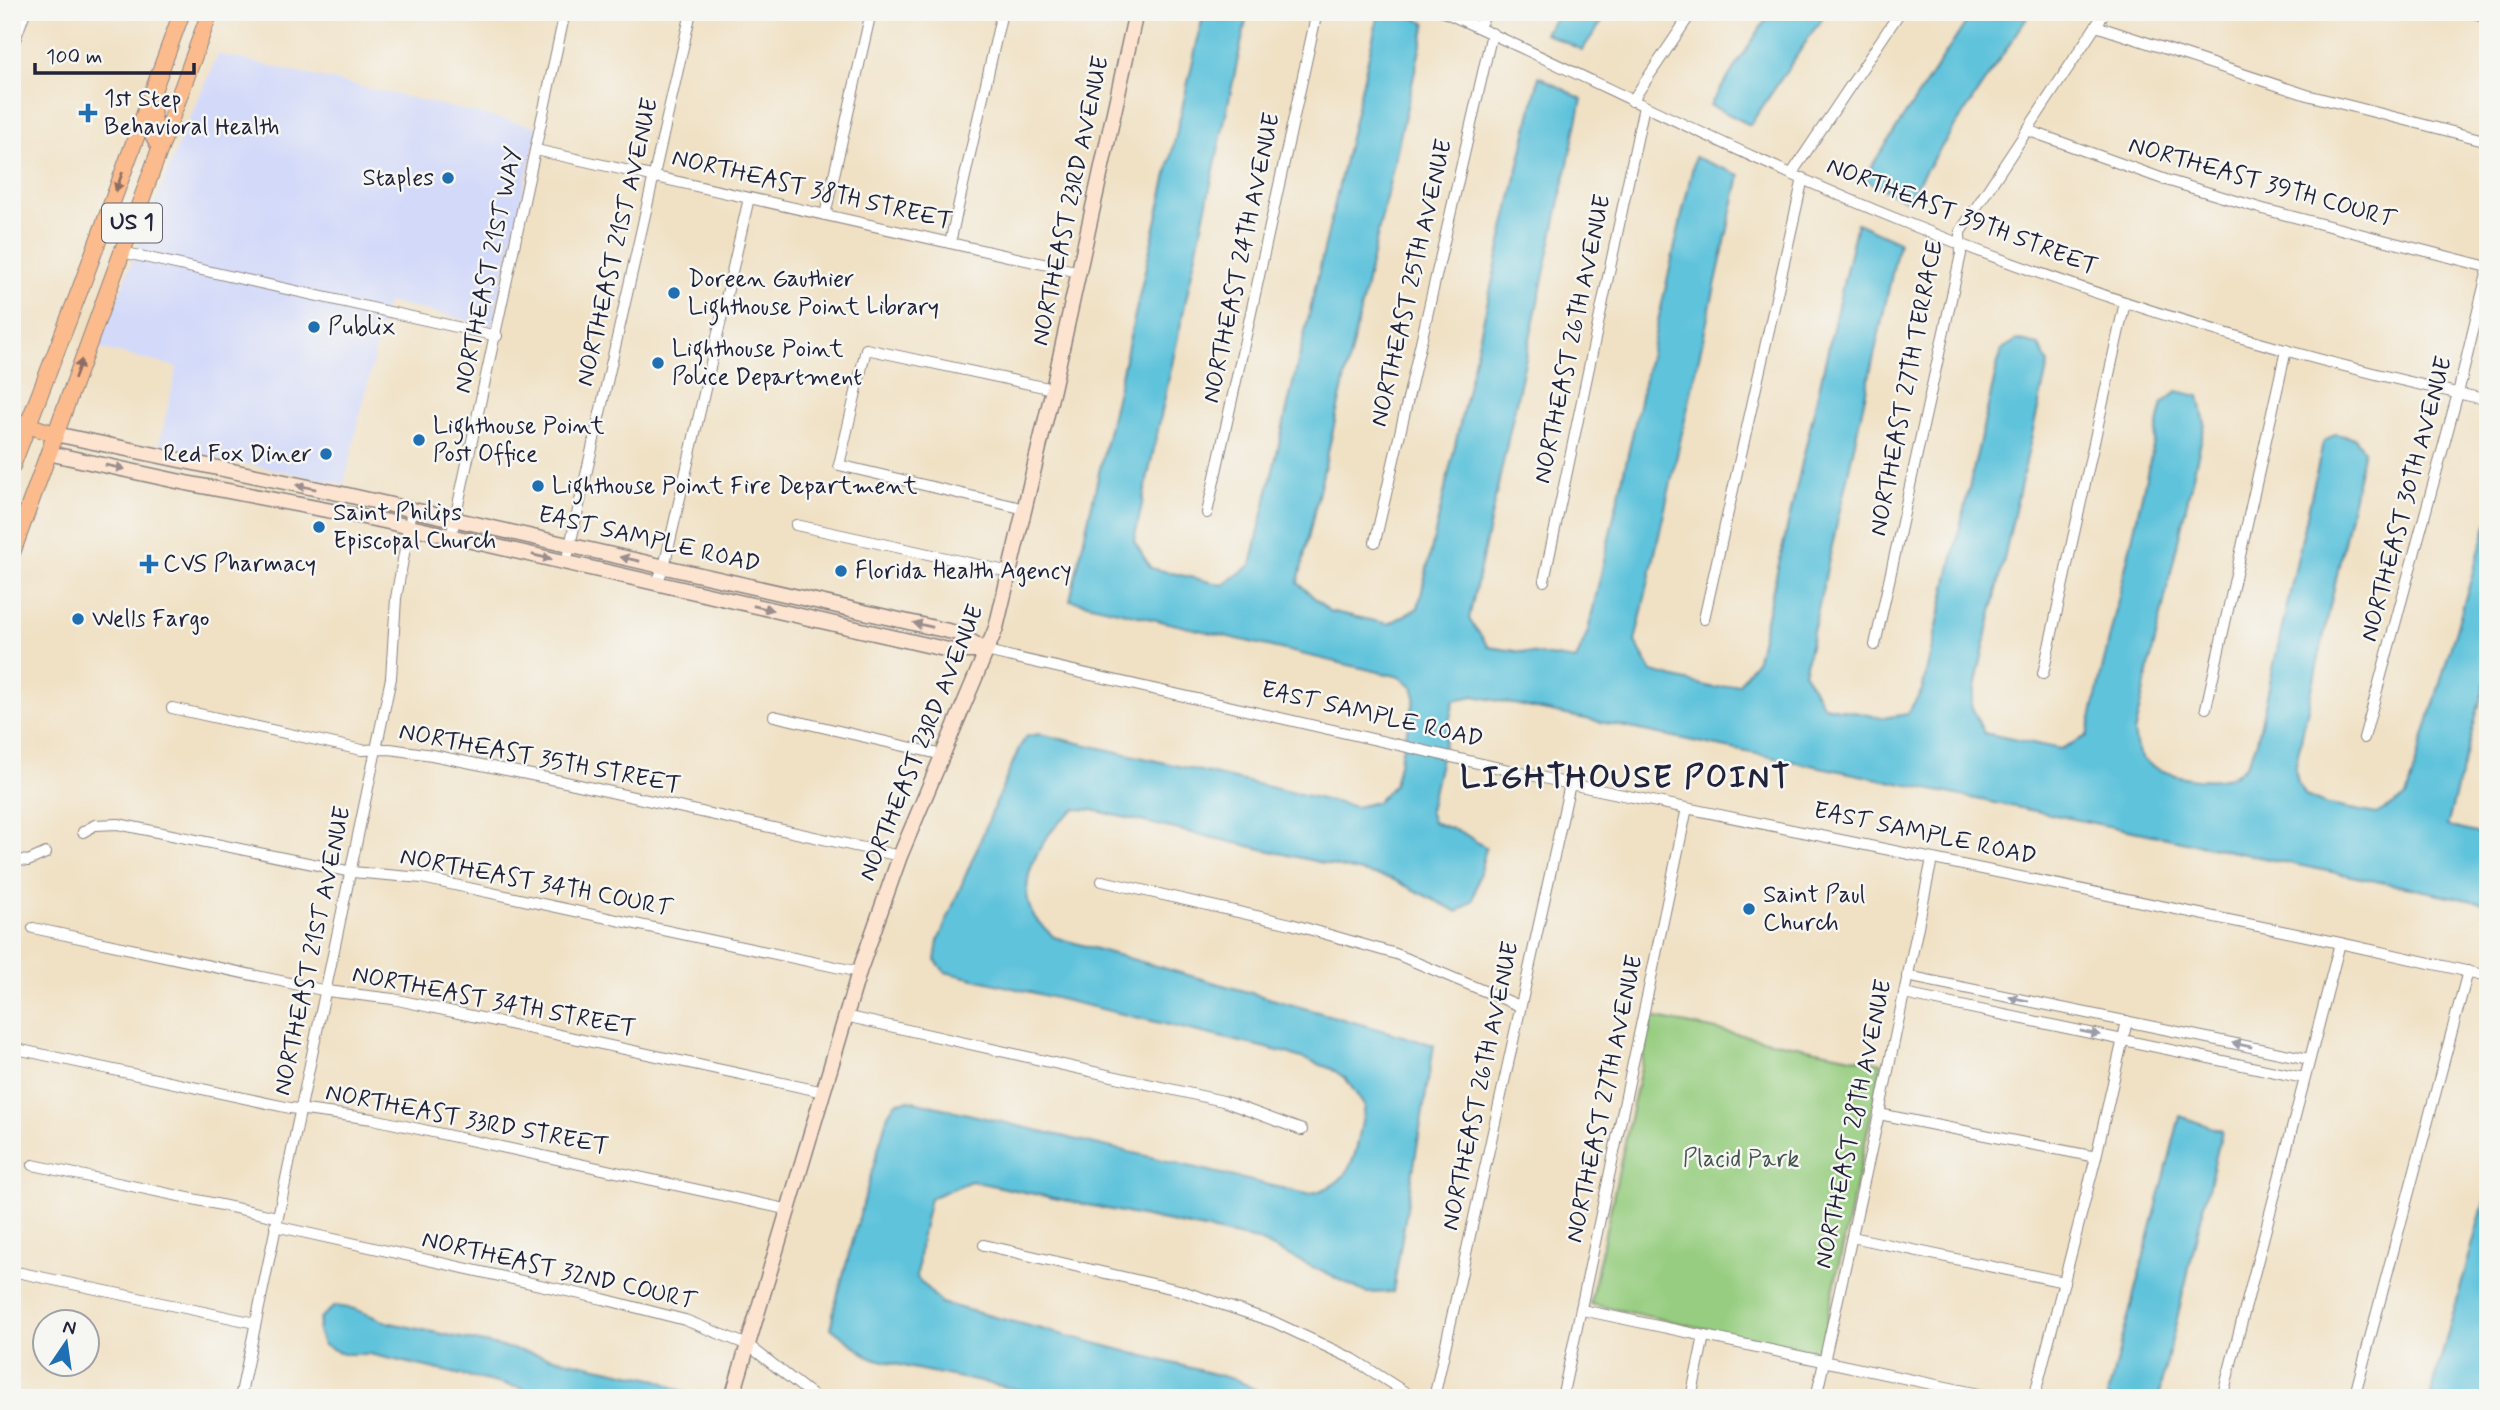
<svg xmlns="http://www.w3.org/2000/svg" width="2500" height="1410" viewBox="0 0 2500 1410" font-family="Mynerve,sans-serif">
  <rect width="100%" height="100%" fill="#f6f6f2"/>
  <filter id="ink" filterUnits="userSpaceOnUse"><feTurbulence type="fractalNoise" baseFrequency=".0143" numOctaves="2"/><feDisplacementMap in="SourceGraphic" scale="14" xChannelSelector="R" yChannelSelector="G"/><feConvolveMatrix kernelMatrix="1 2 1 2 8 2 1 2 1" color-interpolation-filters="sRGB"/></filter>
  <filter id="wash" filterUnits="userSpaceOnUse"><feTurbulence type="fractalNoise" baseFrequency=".00686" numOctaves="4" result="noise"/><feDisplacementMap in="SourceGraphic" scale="28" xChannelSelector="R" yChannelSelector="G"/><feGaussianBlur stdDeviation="1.57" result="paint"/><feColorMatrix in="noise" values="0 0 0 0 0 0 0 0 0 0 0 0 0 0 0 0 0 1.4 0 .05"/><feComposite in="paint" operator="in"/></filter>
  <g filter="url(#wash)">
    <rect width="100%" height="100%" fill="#f0e1c4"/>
    <path fill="#d3d9f9" d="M 218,54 L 538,127 L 492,326 L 387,302 L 344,484 L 159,446 L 177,367 L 98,348 L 180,140 Z"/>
    <path fill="#97cd80" stroke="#5c785e" stroke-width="2" d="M 1652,1017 L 1882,1063 L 1820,1353 L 1590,1304 Z"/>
    <g fill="#5ec3db" stroke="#40728b" stroke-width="2">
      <path d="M 1204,12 L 1248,12 L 1134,541 L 1151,568 L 1223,585 L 1251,565 L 1379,12 L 1402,12 L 1426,23 L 1298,583 L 1329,611 L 1389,624 L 1418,608 L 1539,76 L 1582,99 L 1469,619 L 1489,647 L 1576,660 L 1588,631 L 1695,157 L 1740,175 L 1635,642 L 1652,672 L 1714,688 L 1739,684 L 1757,659 L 1857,223 L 1899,242 L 1804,673 L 1824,706 L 1883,718 L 1907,714 L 1922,690 L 2001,350 L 2017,340 L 2039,345 L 2048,364 L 1971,705 L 1984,733 L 2061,749 L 2087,736 L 2163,403 L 2177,391 L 2199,396 L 2205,424 L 2134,733 C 2136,742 2136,752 2143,759 C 2161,777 2216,787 2237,773 C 2249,765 2252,754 2257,741 L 2323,443 L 2335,434 L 2355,438 L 2364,450 L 2295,768 L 2298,783 L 2306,796 L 2324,804 L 2376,814 L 2406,797 L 2488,522 L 2488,671 L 2447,826 L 2488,836 L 2488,904 L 1474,696 L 1454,700 L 1429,811 L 1433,822 L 1463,833 L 1486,848 L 1473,900 L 1458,912 L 1392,879 L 1092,810 L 1075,809 C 1046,830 1015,877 1032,913 C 1036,922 1047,930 1054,937 L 1434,1045 L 1393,1292 L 1366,1293 L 1257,1240 L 971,1181 L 930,1198 L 921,1239 L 917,1278 L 941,1303 L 1237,1380 L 1271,1398 L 1061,1398 L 911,1368 L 869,1357 L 831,1328 L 834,1308 L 888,1114 L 896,1102 L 909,1100 L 1307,1194 C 1358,1185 1355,1150 1365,1107 L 1346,1079 L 1332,1069 L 1287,1053 L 945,972 L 935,960 L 938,941 L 1019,748 L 1027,736 L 1040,734 L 1356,807 L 1377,802 L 1394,785 L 1415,697 L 1412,686 L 1400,677 L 1070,600 Z"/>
      <path d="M 1559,12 L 1609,12 L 1582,50 L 1545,33 Z"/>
      <path d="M 1771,12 L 1826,12 L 1750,125 L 1710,105 Z"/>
      <path d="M 1973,12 L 2031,12 L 1906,200 L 1863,179 Z"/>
      <path d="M 2180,1116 L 2222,1131 L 2158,1398 L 2107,1398 Z"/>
      <path d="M 2488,1188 L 2488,1398 L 2430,1398 Z"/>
      <path d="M 335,1306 L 355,1309 L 386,1322 L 658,1380 L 696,1398 L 564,1398 L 369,1354 L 343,1354 L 323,1345 L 318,1331 L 320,1318 Z"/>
    </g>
  </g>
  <g filter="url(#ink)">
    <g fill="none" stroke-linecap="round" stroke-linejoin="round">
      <g stroke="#898280" stroke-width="12">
        <g id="street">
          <path d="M 1444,12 C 1599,82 1751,161 1909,224 C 2096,299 2290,357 2488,400"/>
          <path d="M 2469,12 L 2488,17"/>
          <path d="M 2096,26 L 2307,95 L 2488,141"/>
          <path d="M 1478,27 L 1488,12"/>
          <path d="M 12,48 L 25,12"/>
          <path d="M 1632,101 L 1692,12"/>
          <path d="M 2027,130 L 2166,180 L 2263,209 L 2488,267"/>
          <path d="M 536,150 L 1079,272"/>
          <path d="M 1792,173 L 1900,12"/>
          <path d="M 825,215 L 871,12"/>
          <path d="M 950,243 L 1002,12"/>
          <path d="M 122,252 L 497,336"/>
          <path d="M 1025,509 L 839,465 L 866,349 L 1053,389"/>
          <path d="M 1207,513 L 1317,12"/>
          <path d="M 796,525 L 1010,572"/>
          <path d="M 451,537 L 565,12"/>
          <path d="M 1375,542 L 1492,33"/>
          <path d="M 566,563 L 691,12"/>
          <path d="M 1544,581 L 1644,106"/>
          <path d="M 656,584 L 664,567 L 749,198"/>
          <path d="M 1704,619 L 1803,178"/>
          <path d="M 1875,645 L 1961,254 L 1960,232 L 2105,12"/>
          <path d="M 986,651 L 1570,784 L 2340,943 L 2488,976"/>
          <path d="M 2043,674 L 2125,302"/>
          <path d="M 172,708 L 362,750 L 390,749 L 432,755 L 561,781 L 900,856"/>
          <path d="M 2206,708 L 2286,350"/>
          <path d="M 774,716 L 943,755"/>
          <path d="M 2364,738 L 2458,393 L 2488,270"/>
          <path d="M 83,832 L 95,825 L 118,824 L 352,872 L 422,878 L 859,972"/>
          <path d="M 12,859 L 28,861 L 46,853"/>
          <path d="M 1102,881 L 1291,924 L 1396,954 L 1520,1006"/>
          <path d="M 33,928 L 327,991 L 393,999 L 824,1092"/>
          <path d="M 1907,976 L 2309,1059"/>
          <path d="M 1904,994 L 2304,1078"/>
          <path d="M 845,1016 L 1223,1101 L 1302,1130"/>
          <path d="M 12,1048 L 290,1108 L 373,1119 L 790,1210"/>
          <path d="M 1879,1114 L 2096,1157"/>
          <path d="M 33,1165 L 277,1217"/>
          <path d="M 275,1226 L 603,1299 L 685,1320 L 748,1345 L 816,1398"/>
          <path d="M 1852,1237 L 2064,1282"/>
          <path d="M 984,1245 L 1179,1290 L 1274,1322 L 1353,1359 L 1414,1398"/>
          <path d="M 12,1271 L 255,1323"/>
          <path d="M 1582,1310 L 1998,1398"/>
          <path d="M 240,1395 L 252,1398"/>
          <path d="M 240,1398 L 391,678 L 396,598 L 412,510"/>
          <path d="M 1434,1398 L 1570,784"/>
          <path d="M 1562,1398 L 1687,808"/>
          <path d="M 1691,1398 L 1704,1336"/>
          <path d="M 1816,1398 L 1879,1114 L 1932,859"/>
          <path d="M 2034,1398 L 2096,1157 L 2127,1021"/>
          <path d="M 2222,1398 L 2340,943"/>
          <path d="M 2354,1398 L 2468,971"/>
        </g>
      </g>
      <g stroke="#898280" stroke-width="17">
        <g id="secondary">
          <path d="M 55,434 L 347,495 L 957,633 L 985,650"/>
          <path d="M 48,453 L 186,483 L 384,521 L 953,651 L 986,651"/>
          <path d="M 732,1398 L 859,972 L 900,856 L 996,628 L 1053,389 L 1136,12"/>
        </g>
      </g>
      <g stroke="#898280" stroke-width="18">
        <g id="primary">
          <path d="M 152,104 L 154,137 L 160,148"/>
          <path d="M 12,420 L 55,434"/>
          <path d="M 12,466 L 81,287 L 182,12"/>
          <path d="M 12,553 L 210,12"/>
        </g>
      </g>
      <use href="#street" stroke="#fff" stroke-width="10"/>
      <use href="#secondary" stroke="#fde4d1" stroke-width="14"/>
      <use href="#primary" stroke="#fbbb8d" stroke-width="16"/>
    </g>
    <defs><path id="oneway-solid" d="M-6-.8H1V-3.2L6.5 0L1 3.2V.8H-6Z" transform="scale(1.75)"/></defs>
    <g fill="#8e6e64">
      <use href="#oneway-solid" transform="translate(119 182) rotate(110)"/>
      <use href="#oneway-solid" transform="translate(78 369) rotate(-70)"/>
    </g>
    <g fill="#9a8d8e">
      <use href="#oneway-solid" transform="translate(115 467) rotate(12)"/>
      <use href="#oneway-solid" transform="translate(306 487) rotate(-169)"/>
      <use href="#oneway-solid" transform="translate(542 557) rotate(13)"/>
      <use href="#oneway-solid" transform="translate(630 559) rotate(-167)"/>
      <use href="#oneway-solid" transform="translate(763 608) rotate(13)"/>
      <use href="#oneway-solid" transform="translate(923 625) rotate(-167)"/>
    </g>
    <g fill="#9c9ca7">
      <use href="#oneway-solid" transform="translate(2019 999) rotate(-168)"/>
      <use href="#oneway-solid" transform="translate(2090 1033) rotate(12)"/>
      <use href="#oneway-solid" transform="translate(2242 1045) rotate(-168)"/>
    </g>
  </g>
  <g fill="#1f6fb2" stroke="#f6f6f2" stroke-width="2.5">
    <path d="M84.5 102.5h7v7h7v7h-7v7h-7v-7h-7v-7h7z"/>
    <circle cx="448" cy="178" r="7"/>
    <circle cx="674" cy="293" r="7"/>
    <circle cx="314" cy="327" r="7"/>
    <circle cx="658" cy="363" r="7"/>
    <circle cx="419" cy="440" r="7"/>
    <circle cx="326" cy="454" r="7"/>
    <circle cx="538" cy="486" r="7"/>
    <circle cx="319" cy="527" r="7"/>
    <path d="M145.5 553.5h7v7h7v7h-7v7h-7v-7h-7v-7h7z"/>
    <circle cx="841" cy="571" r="7"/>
    <circle cx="78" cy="619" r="7"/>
    <circle cx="1749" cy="909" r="7"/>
  </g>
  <g text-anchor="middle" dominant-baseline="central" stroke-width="5" stroke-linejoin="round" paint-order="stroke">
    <rect fill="#f6f6f2" stroke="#626272" stroke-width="2" x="102" y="203.5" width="60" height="39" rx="5"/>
    <g font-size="23" font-weight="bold" fill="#22223b">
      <text x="132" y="223">US 1</text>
    </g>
    <g font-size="24" fill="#22223b" stroke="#f6f6f2" text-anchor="start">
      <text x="104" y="99">1st Step<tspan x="104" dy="28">Behavioral Health</tspan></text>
      <text x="434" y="178" text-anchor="end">Staples</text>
      <text x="688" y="279">Doreen Gauthier<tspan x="688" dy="28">Lighthouse Point Library</tspan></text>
      <text x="328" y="327">Publix</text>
      <text x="672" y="349">Lighthouse Point<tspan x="672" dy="28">Police Department</tspan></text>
      <text x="433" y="426">Lighthouse Point<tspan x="433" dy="28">Post Office</tspan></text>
      <text x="312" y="454" text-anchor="end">Red Fox Diner</text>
      <text x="552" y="486">Lighthouse Point Fire Department</text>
      <text x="333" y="513">Saint Philips<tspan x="333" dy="28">Episcopal Church</tspan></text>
      <text x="163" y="564">CVS Pharmacy</text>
      <text x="855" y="571">Florida Health Agency</text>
      <text x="92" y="619">Wells Fargo</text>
      <text x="1763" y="895">Saint Paul<tspan x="1763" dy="28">Church</tspan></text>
    </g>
    <g font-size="24" fill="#22223b" stroke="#f6f6f2">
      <text transform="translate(2262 183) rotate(16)">NORTHEAST 39TH COURT</text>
      <text transform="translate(812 190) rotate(13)">NORTHEAST 38TH STREET</text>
      <text transform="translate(1071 201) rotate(-78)">NORTHEAST 23RD AVENUE</text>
      <text transform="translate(1962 217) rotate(21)">NORTHEAST 39TH STREET</text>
      <text transform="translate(618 242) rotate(-77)">NORTHEAST 21ST AVENUE</text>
      <text transform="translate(1242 258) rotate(-78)">NORTHEAST 24TH AVENUE</text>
      <text transform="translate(489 270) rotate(-78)">NORTHEAST 21ST WAY</text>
      <text transform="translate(1412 283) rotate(-77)">NORTHEAST 25TH AVENUE</text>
      <text transform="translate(1573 339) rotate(-78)">NORTHEAST 26TH AVENUE</text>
      <text transform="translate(1907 388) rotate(-79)">NORTHEAST 27TH TERRACE</text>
      <text transform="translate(2407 499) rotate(-75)">NORTHEAST 30TH AVENUE</text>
      <text transform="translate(649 540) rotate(13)">EAST SAMPLE ROAD</text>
      <text transform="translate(1372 715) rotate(13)">EAST SAMPLE ROAD</text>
      <text transform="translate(922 743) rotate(-68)">NORTHEAST 23RD AVENUE</text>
      <text transform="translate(540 759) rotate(11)">NORTHEAST 35TH STREET</text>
      <text transform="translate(1925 834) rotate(12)">EAST SAMPLE ROAD</text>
      <text transform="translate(536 883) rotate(11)">NORTHEAST 34TH COURT</text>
      <text transform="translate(313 951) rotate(-78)">NORTHEAST 21ST AVENUE</text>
      <text transform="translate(494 1002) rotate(11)">NORTHEAST 34TH STREET</text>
      <text transform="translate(1481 1086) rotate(-78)">NORTHEAST 26TH AVENUE</text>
      <text transform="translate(1605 1099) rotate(-78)">NORTHEAST 27TH AVENUE</text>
      <text transform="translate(467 1120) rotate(11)">NORTHEAST 33RD STREET</text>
      <text transform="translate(1854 1124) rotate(-78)">NORTHEAST 28TH AVENUE</text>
      <text transform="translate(559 1271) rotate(13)">NORTHEAST 32ND COURT</text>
    </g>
    <g font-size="24" fill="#455550" stroke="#f6f6f2">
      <text x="1741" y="1159">Placid Park</text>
    </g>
    <g font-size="32" font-weight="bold" letter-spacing="2" fill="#22223b" stroke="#f6f6f2">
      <text x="1626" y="778">LIGHTHOUSE POINT</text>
    </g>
  </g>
  <rect width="2500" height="1410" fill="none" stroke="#f6f6f2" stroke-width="42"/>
  <g transform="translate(66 1343) rotate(13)"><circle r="33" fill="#f6f6f2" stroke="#a1a1a9" stroke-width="2"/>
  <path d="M0-5L12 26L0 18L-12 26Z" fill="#1f6fb2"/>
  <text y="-10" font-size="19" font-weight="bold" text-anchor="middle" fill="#22223b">N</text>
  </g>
  <path d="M35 63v10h159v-10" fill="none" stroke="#22223b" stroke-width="3.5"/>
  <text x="46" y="63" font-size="21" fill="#22223b" stroke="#f6f6f2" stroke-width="5" paint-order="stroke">100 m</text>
</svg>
